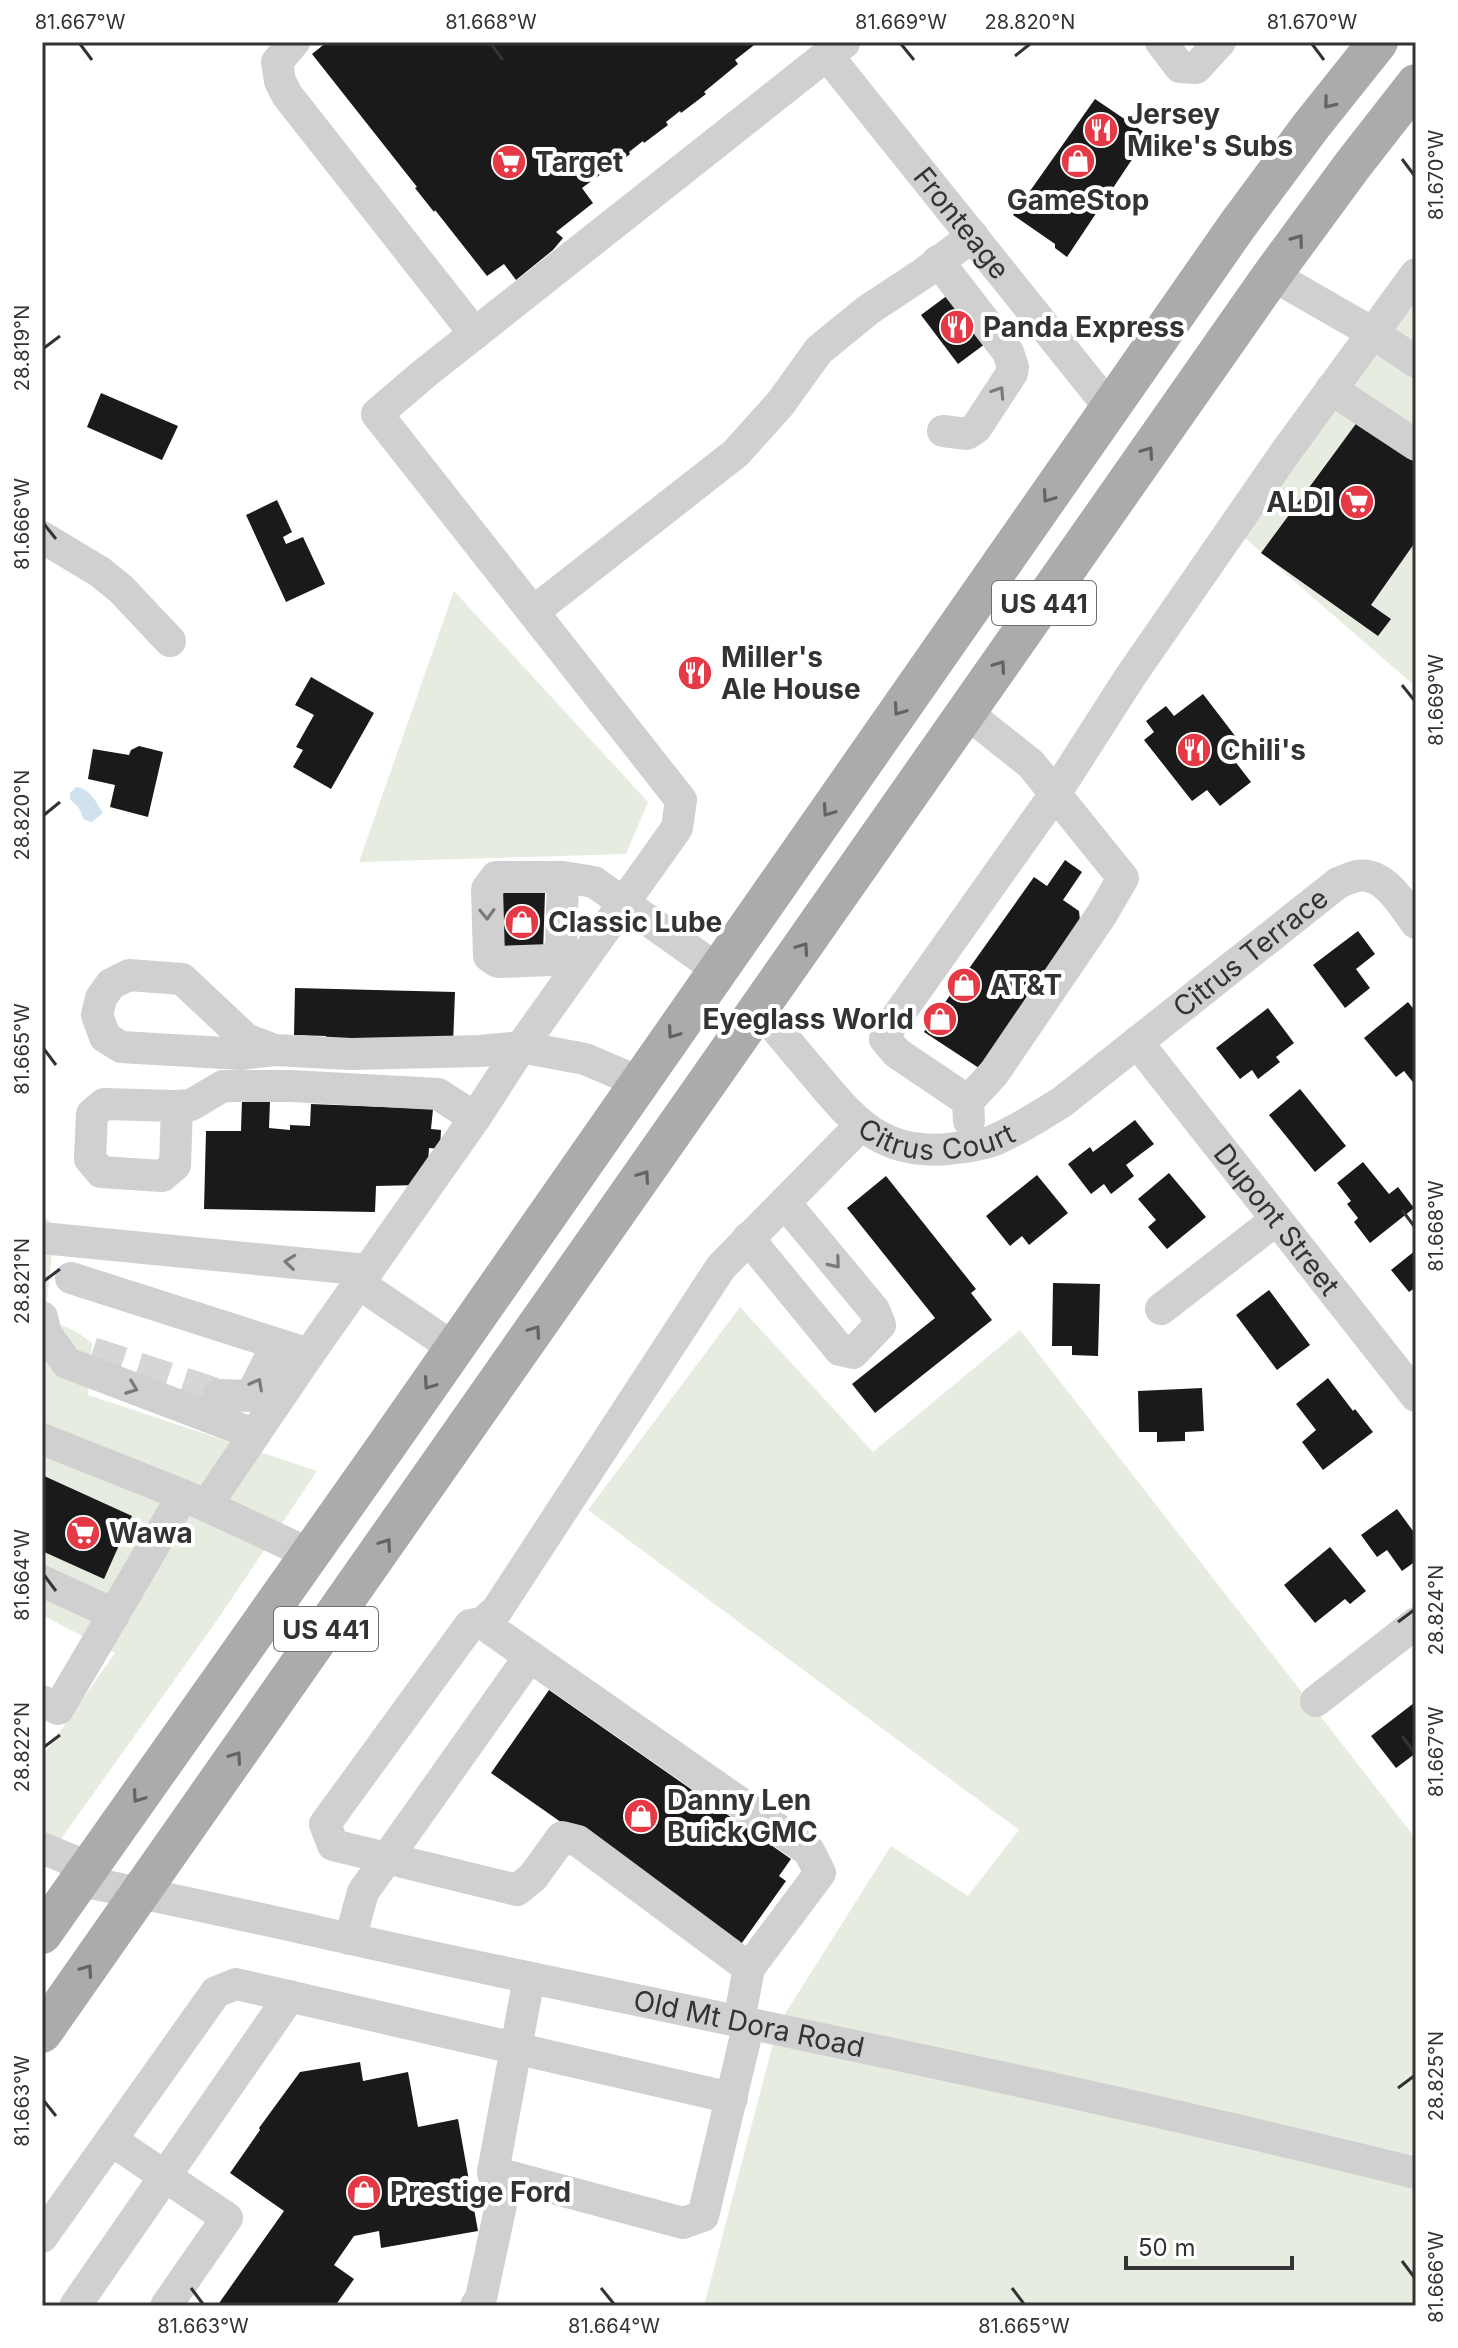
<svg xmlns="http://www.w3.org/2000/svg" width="1458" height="2348" viewBox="0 0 1458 2348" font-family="Inter,sans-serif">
  <rect width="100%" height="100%" fill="#fff"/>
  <g fill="#e6ecdf">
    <path d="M 1416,279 L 1416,687 L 1231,526 Z"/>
    <path d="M 454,591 L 648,802 L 626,854 L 359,862 Z"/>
    <path d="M 42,1214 L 55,1227 L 45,1318 L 77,1332 L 92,1343 L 88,1395 L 317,1471 L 220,1616 L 58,1843 L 42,1836 L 42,1757 L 115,1653 L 42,1615 Z"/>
    <path d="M 740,1307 L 873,1452 L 1020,1330 L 1416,1839 L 1416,2161 L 783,2017 L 891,1846 L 968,1896 L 1019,1830 L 588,1510 Z"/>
    <path d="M 774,2040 L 1416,2185 L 1416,2306 L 704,2306 Z"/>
  </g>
  <path fill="#cfe2ee" d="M 76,787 C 91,789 96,802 103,813 L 92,822 L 84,820 L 79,808 L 70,799 L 70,793 Z"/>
  <g fill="#1a1a1a">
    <path d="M 327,42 L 758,42 L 735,60 L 738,64 L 704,92 L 706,94 L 681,113 L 680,111 L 666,122 L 668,125 L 644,143 L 643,141 L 629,152 L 630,154 L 607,173 L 605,171 L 582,188 L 593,203 L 556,232 L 563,238 L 553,250 L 516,280 L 504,264 L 487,276 L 435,210 L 434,212 L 415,188 L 417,187 L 312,54 Z"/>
    <path d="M 1095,99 L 1151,137 L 1136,159 L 1133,158 L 1067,257 L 1055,248 L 1055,244 L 1013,215 Z"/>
    <path d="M 956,289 L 993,338 L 958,364 L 921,315 Z"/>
    <path d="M 101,393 L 178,426 L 162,460 L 87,427 Z"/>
    <path d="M 1358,421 L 1416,463 L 1416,541 L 1371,605 L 1391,619 L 1378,636 L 1261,553 Z"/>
    <path d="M 277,500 L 292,532 L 283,537 L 286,544 L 303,537 L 325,584 L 286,602 L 246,515 Z"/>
    <path d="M 311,677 L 374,713 L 331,789 L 293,767 L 303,750 L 296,747 L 314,715 L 295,705 Z"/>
    <path d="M 1203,694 L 1242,745 L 1230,755 L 1251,782 L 1220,806 L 1207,790 L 1192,801 L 1144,740 L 1154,732 L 1146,721 L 1166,706 L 1174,716 Z"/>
    <path d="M 139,746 L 163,752 L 148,817 L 110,807 L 115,785 L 88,779 L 93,749 L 129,755 L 131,750 Z"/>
    <path d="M 1065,860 L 1082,872 L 1063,900 L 1079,911 L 1080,921 L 982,1070 L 924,1032 L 1034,877 L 1047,886 Z"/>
    <path d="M 502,891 L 545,893 L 543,953 L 500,952 Z"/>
    <path d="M 1358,931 L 1375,954 L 1356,969 L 1370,988 L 1345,1008 L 1313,965 Z"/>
    <path d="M 295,988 L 455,992 L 453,1044 L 326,1039 L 326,1036 L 294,1035 Z"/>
    <path d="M 1408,1002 L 1416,1012 L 1416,1086 L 1404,1071 L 1396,1077 L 1364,1038 Z"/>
    <path d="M 1268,1008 L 1294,1043 L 1276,1057 L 1280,1062 L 1258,1079 L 1252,1070 L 1240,1079 L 1216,1048 Z"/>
    <path d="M 1300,1089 L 1346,1146 L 1315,1172 L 1269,1115 Z"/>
    <path d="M 242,1100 L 270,1101 L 269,1128 L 290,1130 L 290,1125 L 310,1126 L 311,1104 L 433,1109 L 431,1129 L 441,1130 L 440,1149 L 429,1148 L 428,1164 L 419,1185 L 376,1186 L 375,1212 L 204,1209 L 206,1131 L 241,1131 Z"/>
    <path d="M 1135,1120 L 1154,1144 L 1126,1165 L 1134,1176 L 1111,1194 L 1104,1184 L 1091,1194 L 1068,1164 L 1090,1147 L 1093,1152 Z"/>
    <path d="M 1363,1162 L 1389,1194 L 1398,1187 L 1414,1208 L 1370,1243 L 1354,1222 L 1358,1218 L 1347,1204 L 1351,1201 L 1337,1183 Z"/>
    <path d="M 1169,1173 L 1206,1217 L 1167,1249 L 1148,1227 L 1156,1220 L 1138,1199 Z"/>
    <path d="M 1037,1175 L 1068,1213 L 1029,1245 L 1022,1236 L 1010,1246 L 986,1216 Z"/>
    <path d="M 886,1176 L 976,1289 L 971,1293 L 992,1320 L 875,1413 L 852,1384 L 935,1318 L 847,1208 Z"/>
    <path d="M 1416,1250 L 1416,1287 L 1409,1292 L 1391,1270 Z"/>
    <path d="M 1053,1283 L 1100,1284 L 1098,1356 L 1072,1355 L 1072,1346 L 1052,1346 Z"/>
    <path d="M 1269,1290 L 1310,1345 L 1277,1370 L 1236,1315 Z"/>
    <path d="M 1328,1378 L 1353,1411 L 1355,1409 L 1373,1432 L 1323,1470 L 1302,1442 L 1316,1430 L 1296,1404 Z"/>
    <path d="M 1202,1388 L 1204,1431 L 1185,1432 L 1185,1441 L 1157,1442 L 1157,1432 L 1139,1432 L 1138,1391 Z"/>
    <path d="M 42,1475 L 132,1516 L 104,1579 L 42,1551 Z"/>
    <path d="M 1397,1509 L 1413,1531 L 1416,1529 L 1416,1561 L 1402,1571 L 1387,1550 L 1377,1557 L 1361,1535 Z"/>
    <path d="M 1330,1547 L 1366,1591 L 1350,1604 L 1345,1599 L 1315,1623 L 1284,1585 Z"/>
    <path d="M 549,1690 L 791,1859 L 779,1876 L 786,1881 L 739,1947 L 491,1773 Z"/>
    <path d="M 1414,1703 L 1416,1753 L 1396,1768 L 1371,1736 Z"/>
    <path d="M 360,2062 L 363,2081 L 408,2072 L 418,2127 L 458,2119 L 478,2231 L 381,2248 L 379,2231 L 354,2236 L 334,2265 L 354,2279 L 335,2306 L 217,2306 L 284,2211 L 230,2173 L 260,2130 L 259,2128 L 300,2072 Z"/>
  </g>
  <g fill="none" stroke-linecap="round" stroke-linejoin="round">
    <path stroke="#d6d6d6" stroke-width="32" stroke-dasharray="32 16" stroke-linecap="butt" d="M 92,1353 L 219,1395"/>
    <g stroke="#d0d0d0" stroke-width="32">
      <path d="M 294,42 L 277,62 L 280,81 L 287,95 L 475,334"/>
      <path d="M 1161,42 L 1180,67 L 1196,68 L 1220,42"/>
      <path id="s1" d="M 844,43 L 827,55 L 1110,408"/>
      <path d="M 938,261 L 1008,352 L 1013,367 L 1012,373 L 976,428 L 967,434 L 943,431"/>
      <path d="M 1272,275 L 1373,333 L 1416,362"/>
      <path d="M 1331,389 L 1416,445"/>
      <path d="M 42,537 L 100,572 L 121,589 L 170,641"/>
      <path d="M 533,612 L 736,453 L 780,404 L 819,350 L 868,310 L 924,273 L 973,236"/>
      <path d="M 967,713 L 1031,764 L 1123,878 L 1102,914 L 994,1073 L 968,1101 L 969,1121"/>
      <path d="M 563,877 L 561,949 L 551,960 L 498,962 L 489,956 L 487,889 L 496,877 L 563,877 L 594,882 L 717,969"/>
      <path id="s2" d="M 760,1009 C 779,1032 797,1054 816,1076 C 855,1123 883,1155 949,1149 C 964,1147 978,1146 992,1141 C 1017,1131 1039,1116 1062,1102 L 1338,883 C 1344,881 1351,877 1357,876 C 1384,871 1402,904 1416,923"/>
      <path id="s3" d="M 1137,1042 L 1416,1396"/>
      <path d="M 274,1050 L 241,1054 L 121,1047 L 105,1037 L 97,1015 L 101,998 L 111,984 L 129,975 L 182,979 L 246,1039 L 274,1050 L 351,1054 L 480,1051 L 521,1047 L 585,1059 L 639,1082"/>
      <path d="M 968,1101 L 897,1053 L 885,1039 L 887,1031 L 1055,794 L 1130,677 L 1287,450 L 1416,274"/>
      <path d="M 177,1106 L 175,1165 L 162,1176 L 101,1172 L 90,1159 L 92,1114 L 104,1104 L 177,1106 L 191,1105 L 223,1086 L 290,1086 L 438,1094 L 475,1118"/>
      <path d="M 42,1238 L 368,1270"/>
      <path d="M 748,1238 L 840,1350 L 853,1353 L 880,1325 L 874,1310 L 785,1203"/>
      <path d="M 71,1278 L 309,1354"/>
      <path d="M 358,1283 L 454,1348"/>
      <path d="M 1161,1309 L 1276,1220"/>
      <path d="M 42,1317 L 46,1334 L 67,1363 L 254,1434"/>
      <path d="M 219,1395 L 251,1396 L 277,1344"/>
      <path d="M 42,1439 L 183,1495"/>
      <path d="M 206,1506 L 309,1354 L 475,1118 L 521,1047 L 677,828 L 681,800 L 377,414 L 425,373 L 827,55"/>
      <path d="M 42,1581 L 114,1614 L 58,1709 L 42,1701"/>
      <path d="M 114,1614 L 183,1495 L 310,1554"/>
      <path d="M 482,1623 L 809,1851 L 820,1873 L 749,1968"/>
      <path d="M 1316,1701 L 1416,1623"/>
      <path d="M 42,1848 L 88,1867"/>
      <path id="s4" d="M 80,1881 C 221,1908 362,1943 503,1972 C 808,2036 1113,2098 1416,2173"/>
      <path d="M 350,1939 L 363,1892 L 530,1656"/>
      <path d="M 739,2021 L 749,1968 L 578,1841 L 562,1837 L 533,1877 L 517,1890 L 333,1845 L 325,1824 L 470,1625 L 482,1623 L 497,1610 L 721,1267 L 861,1125"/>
      <path d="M 111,2140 L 227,2218 L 166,2306"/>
      <path d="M 493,2172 L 683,2223 L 703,2216 L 749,2023"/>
      <path d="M 42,2237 L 216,1992 L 236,1984 L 732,2098"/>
      <path d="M 75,2306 L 290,1996"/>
      <path d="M 476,2306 L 481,2298 L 501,2205 L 493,2172 L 529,1978"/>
    </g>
    <g stroke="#ababab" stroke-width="40">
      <path d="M 42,1934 L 387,1445 L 1237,226 L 1311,126 L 1378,42"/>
      <path d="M 42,2033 L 1272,275 L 1352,166 L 1416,84"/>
    </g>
  </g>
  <defs><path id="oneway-chevron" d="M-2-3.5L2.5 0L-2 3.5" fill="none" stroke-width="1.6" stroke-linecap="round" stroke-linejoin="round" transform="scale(2)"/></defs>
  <g stroke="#636363">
    <use href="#oneway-chevron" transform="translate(1329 103) rotate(129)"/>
    <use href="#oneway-chevron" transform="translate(1298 240) rotate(-54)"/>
    <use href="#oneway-chevron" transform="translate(1148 452) rotate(-55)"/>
    <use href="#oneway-chevron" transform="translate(1048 497) rotate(125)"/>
    <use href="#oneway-chevron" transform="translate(1000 666) rotate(-55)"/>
    <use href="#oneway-chevron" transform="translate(899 710) rotate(125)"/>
    <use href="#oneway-chevron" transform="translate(828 811) rotate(125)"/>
    <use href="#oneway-chevron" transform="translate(803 948) rotate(-55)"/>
    <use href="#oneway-chevron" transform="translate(673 1033) rotate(125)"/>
    <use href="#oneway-chevron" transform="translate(644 1176) rotate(-55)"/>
    <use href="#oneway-chevron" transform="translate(535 1331) rotate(-55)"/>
    <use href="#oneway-chevron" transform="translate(429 1384) rotate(125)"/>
    <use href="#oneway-chevron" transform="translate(386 1544) rotate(-55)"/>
    <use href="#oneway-chevron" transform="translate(236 1757) rotate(-55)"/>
    <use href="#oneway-chevron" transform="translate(138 1797) rotate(125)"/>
    <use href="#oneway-chevron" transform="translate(87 1970) rotate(-55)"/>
  </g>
  <g stroke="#7a7a7a">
    <use href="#oneway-chevron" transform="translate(999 392) rotate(-57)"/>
    <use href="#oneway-chevron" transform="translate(487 914) rotate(88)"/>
    <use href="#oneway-chevron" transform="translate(290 1262) rotate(-174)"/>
    <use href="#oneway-chevron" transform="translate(835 1263) rotate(50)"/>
    <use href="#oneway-chevron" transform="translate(257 1384) rotate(-62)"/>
    <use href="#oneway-chevron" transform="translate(132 1388) rotate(21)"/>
  </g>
  <path fill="none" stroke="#333" stroke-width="3" d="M 80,44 L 92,60M 491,44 L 503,60M 901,44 L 914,60M 1312,44 L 1324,60M 1015,56 L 1030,44M 1402,159 L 1414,175M 44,348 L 60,336M 44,524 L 56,539M 1402,685 L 1414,700M 44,815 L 60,802M 44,1049 L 56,1065M 1402,1210 L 1414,1226M 44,1281 L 60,1269M 44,1575 L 56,1591M 1398,1622 L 1414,1610M 1402,1736 L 1414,1752M 44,1747 L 60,1735M 1398,2088 L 1414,2076M 44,2101 L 56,2116M 1402,2261 L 1414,2277M 191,2288 L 203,2304M 601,2288 L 614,2304M 1012,2288 L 1024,2304"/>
  <defs>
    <g id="restaurant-disc" transform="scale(1.8)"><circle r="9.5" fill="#e63946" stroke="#fff"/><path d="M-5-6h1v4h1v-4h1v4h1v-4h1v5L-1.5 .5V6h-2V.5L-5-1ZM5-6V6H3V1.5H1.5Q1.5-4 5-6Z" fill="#fff"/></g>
    <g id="shop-disc" transform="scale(1.8)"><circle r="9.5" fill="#e63946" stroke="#fff"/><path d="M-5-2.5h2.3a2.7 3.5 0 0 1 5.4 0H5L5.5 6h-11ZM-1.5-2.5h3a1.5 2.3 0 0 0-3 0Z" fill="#fff"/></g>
    <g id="supermarket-disc" transform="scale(1.8)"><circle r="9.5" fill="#e63946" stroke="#fff"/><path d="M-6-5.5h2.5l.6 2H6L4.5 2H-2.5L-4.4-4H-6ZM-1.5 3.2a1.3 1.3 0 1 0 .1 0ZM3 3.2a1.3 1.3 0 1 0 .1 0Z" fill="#fff"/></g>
  </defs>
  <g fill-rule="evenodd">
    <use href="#restaurant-disc" x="1101" y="130"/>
    <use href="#shop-disc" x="1078" y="161"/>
    <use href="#supermarket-disc" x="509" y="162"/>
    <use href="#restaurant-disc" x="957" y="327"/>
    <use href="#supermarket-disc" x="1357" y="502"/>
    <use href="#restaurant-disc" x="695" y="673"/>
    <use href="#restaurant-disc" x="1194" y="750"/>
    <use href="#shop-disc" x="522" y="922"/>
    <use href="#shop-disc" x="964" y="985"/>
    <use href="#shop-disc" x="940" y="1019"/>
    <use href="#supermarket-disc" x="83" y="1533"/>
    <use href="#shop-disc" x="641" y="1816"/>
    <use href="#shop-disc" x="364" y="2192"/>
  </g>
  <g text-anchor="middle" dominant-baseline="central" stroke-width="8" stroke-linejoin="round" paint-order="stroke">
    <g fill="#fff" stroke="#707070" stroke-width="2">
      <rect x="992" y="581" width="104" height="44" rx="6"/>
      <rect x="274" y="1607" width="104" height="44" rx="6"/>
    </g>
    <g font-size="26" font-weight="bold" fill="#333">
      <text x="1044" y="603">US 441</text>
      <text x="326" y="1629">US 441</text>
    </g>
    <g font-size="28" font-weight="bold" fill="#333" stroke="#fff" text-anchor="start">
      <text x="1127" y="114">Jersey<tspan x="1127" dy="32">Mike's Subs</tspan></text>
      <text x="535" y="162">Target</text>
      <text x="1078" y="200" text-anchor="middle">GameStop</text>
      <text x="983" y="327">Panda Express</text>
      <text x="1331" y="502" text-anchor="end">ALDI</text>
      <text x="721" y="657">Miller's<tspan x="721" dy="32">Ale House</tspan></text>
      <text x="1220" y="750">Chili's</text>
      <text x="548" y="922">Classic Lube</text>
      <text x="990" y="985">AT&amp;T</text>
      <text x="914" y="1019" text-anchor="end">Eyeglass World</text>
      <text x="109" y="1533">Wawa</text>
      <text x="667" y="1800">Danny Len<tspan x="667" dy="32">Buick GMC</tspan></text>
      <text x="390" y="2192">Prestige Ford</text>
    </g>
    <g font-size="28" fill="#333" stroke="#fff">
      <text stroke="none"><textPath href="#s1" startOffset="236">Fronteage</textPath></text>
      <text stroke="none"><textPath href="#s2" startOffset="612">Citrus Terrace</textPath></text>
      <text stroke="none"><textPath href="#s2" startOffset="234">Citrus Court</textPath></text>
      <text stroke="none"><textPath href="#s3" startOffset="226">Dupont Street</textPath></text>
      <text stroke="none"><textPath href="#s4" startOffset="684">Old Mt Dora Road</textPath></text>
    </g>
  </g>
  <rect width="1458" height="2348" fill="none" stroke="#ffffff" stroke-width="88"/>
  <path d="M1126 2256v12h166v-12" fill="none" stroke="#333333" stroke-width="4"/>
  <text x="1138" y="2256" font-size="24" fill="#333333" stroke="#ffffff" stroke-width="6" paint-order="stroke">50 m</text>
  <rect x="44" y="44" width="1370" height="2260" fill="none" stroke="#333" stroke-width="3"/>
  <g font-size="20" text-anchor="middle" fill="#333">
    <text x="80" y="29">81.667°W</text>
    <text x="491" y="29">81.668°W</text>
    <text x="901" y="29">81.669°W</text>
    <text x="1030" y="29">28.820°N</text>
    <text x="1312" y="29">81.670°W</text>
    <text transform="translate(1436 175) rotate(-90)" y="7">81.670°W</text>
    <text transform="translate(22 348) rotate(-90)" y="7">28.819°N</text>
    <text transform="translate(22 524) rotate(-90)" y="7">81.666°W</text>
    <text transform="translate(1436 700) rotate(-90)" y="7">81.669°W</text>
    <text transform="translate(22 815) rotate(-90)" y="7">28.820°N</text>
    <text transform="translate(22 1049) rotate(-90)" y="7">81.665°W</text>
    <text transform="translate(1436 1226) rotate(-90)" y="7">81.668°W</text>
    <text transform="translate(22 1281) rotate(-90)" y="7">28.821°N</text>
    <text transform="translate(22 1575) rotate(-90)" y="7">81.664°W</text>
    <text transform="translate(1436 1610) rotate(-90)" y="7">28.824°N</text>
    <text transform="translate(22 1747) rotate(-90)" y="7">28.822°N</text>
    <text transform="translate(1436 1752) rotate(-90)" y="7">81.667°W</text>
    <text transform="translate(1436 2076) rotate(-90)" y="7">28.825°N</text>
    <text transform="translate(22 2101) rotate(-90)" y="7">81.663°W</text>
    <text transform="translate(1436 2277) rotate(-90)" y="7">81.666°W</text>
    <text x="203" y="2333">81.663°W</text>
    <text x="614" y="2333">81.664°W</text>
    <text x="1024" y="2333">81.665°W</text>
  </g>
</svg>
